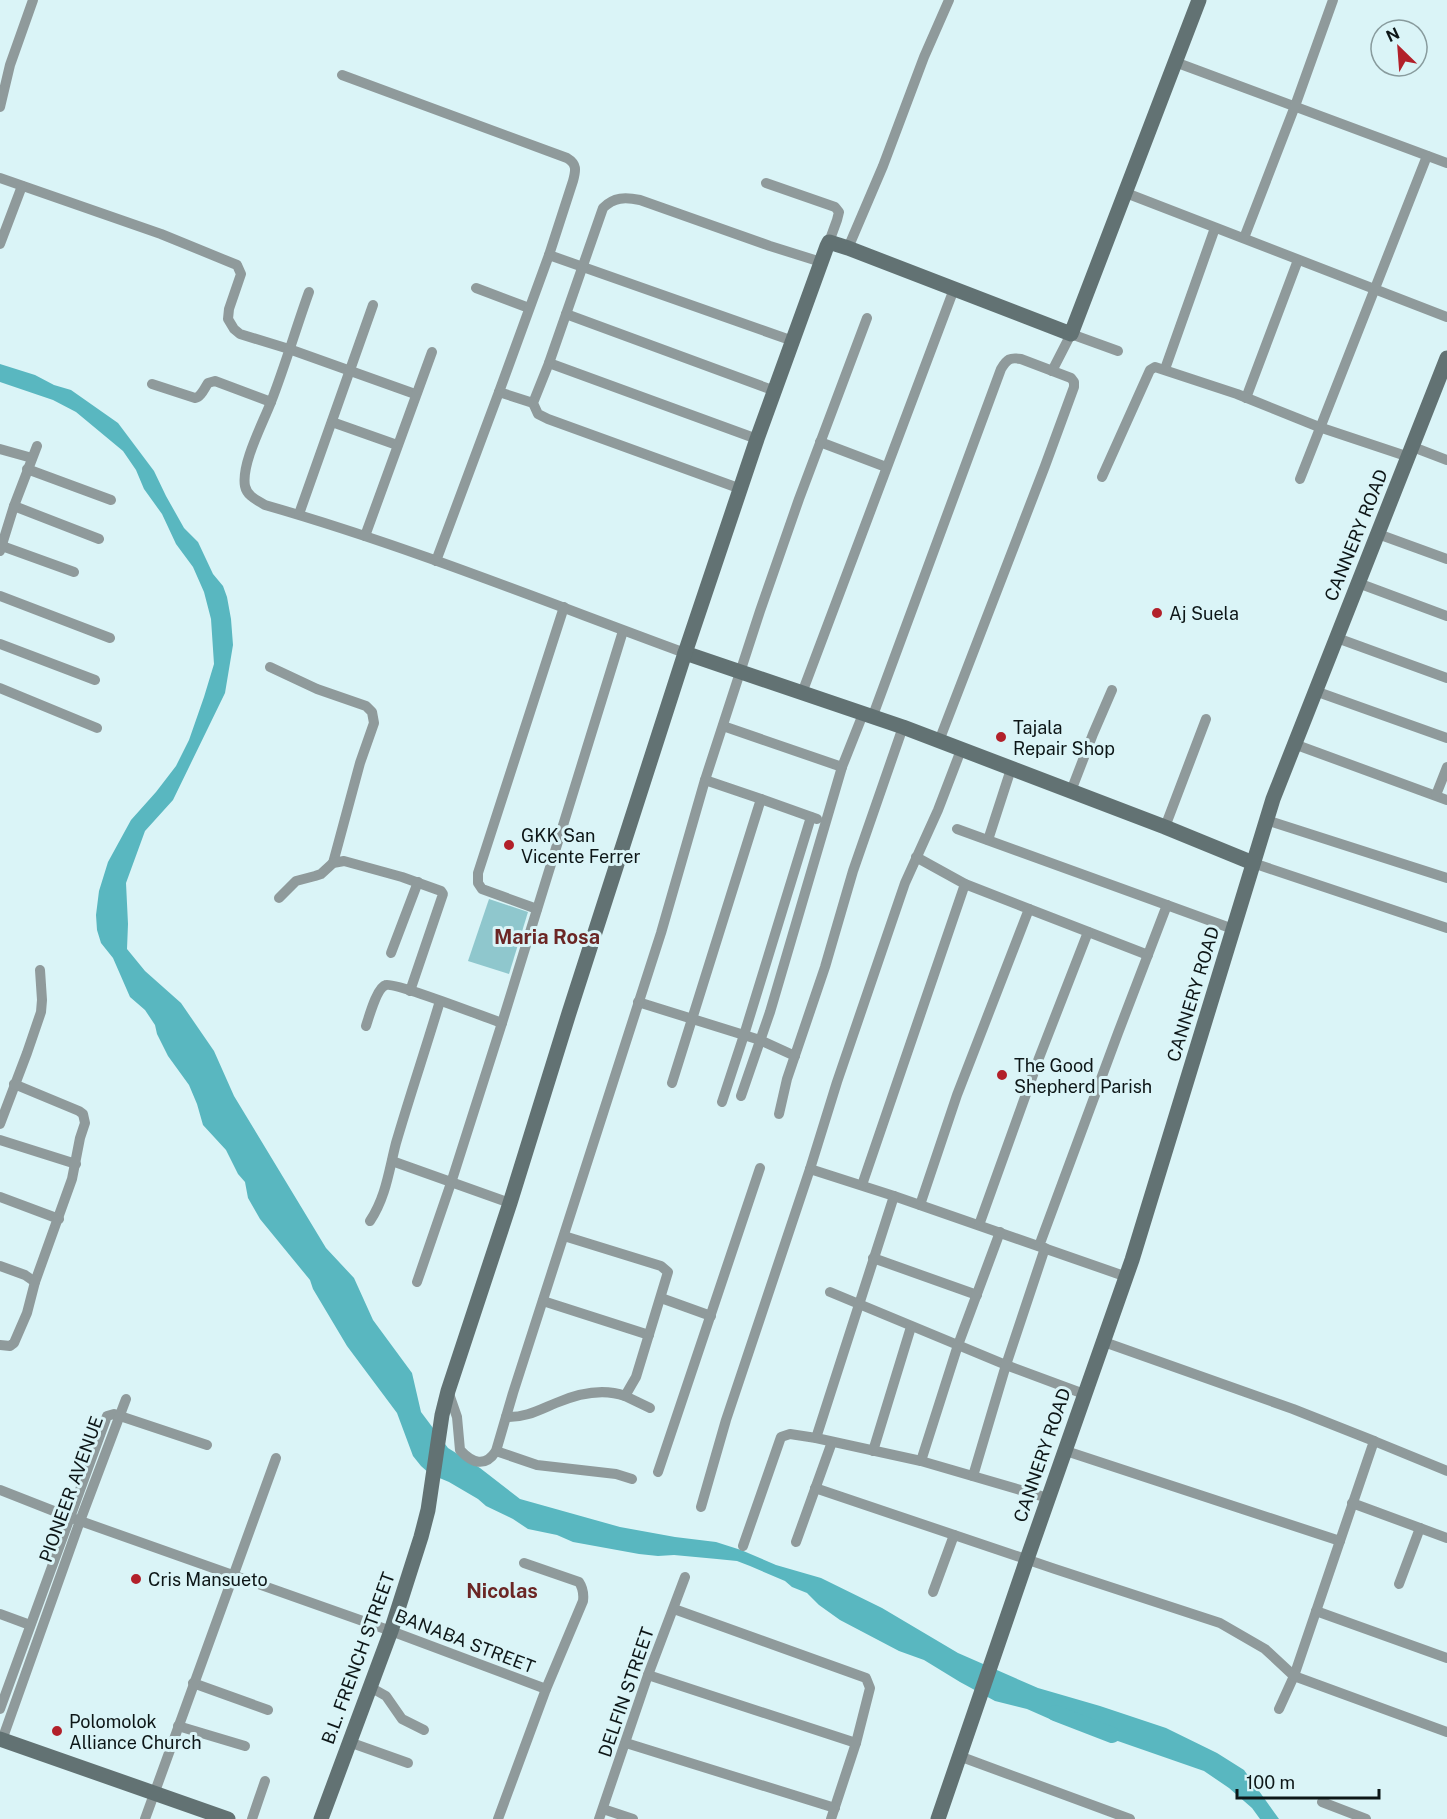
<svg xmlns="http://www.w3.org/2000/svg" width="1447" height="1819" viewBox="0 0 1447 1819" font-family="'Public Sans',sans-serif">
  <rect width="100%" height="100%" fill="#daf4f7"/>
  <path fill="#8fc7cd" d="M 489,899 L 528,912 L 509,974 L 468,961 Z"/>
  <path fill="#59b7c0" d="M 0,364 L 35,375 L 54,385 L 71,390 L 118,423 L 154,471 L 166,496 L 184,528 L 198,542 L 213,574 L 223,586 L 227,597 L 231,619 L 233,645 L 225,693 L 173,800 L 145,831 L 126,883 L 128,924 L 127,949 L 145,971 L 181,1003 L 214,1051 L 234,1096 L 326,1248 L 354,1278 L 373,1320 L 412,1373 L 421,1412 L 448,1448 L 480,1468 L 520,1499 L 620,1527 L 675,1537 L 716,1542 L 741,1550 L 776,1565 L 821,1578 L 882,1608 L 958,1653 L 1038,1688 L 1100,1706 L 1166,1728 L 1217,1753 L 1244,1770 L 1279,1819 L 1260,1819 L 1252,1808 L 1229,1788 L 1204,1771 L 1112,1739 L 1093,1728 L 1071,1720 L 1052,1720 L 1027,1709 L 995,1701 L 960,1682 L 924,1660 L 899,1651 L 840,1620 L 819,1605 L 807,1593 L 792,1587 L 785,1581 L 750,1566 L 737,1561 L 717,1559 L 674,1555 L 658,1556 L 639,1554 L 573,1542 L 557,1535 L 528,1529 L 513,1519 L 486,1506 L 478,1499 L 449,1482 L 430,1474 L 421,1466 L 413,1456 L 397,1413 L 347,1346 L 313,1289 L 310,1280 L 260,1219 L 248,1198 L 245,1182 L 238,1174 L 226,1150 L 203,1125 L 197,1104 L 189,1085 L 168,1056 L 157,1034 L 155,1025 L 145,1010 L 130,997 L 113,958 L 101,943 L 97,930 L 96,915 L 99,891 L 108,862 L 131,820 L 156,792 L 176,766 L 189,740 L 204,697 L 214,664 L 211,619 L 204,592 L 193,567 L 176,544 L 162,514 L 144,489 L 136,470 L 123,451 L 76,412 L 53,400 L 0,382 Z"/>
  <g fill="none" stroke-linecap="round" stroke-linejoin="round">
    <path stroke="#59b7c0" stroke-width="16" d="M 1055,1713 L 1112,1735"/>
    <g stroke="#8f9a9b" stroke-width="10">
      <path d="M 1175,62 L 1447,163"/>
      <path d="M 342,75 L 567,158 C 577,164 576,170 573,181 L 549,255 L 793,341"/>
      <path d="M 0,107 L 10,65 L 33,0"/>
      <path d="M 0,178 L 161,234 L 237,265 L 241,274 L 229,309 L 228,319 L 234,329 L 240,334 L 289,349 L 415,394"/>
      <path d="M 766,183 L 835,207 L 839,212 L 837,220 L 829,242"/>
      <path d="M 1126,193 L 1447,317"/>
      <path d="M 1244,238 L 1295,106 L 1333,0"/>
      <path d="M 0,244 L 22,186"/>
      <path d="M 848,248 L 883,166 L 924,57 L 949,0"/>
      <path d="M 476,288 L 529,308"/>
      <path d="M 309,292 C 296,328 285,366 271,402 C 263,423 241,464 245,486 C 247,496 257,500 265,505 C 408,546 546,602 685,653"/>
      <path d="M 566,314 L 775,391"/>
      <path d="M 549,363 L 757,439"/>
      <path d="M 1165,369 L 1215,228"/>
      <path d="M 1052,371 L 1071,334 L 1118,351"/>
      <path d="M 152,384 L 195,398 C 201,397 204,389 208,383 L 215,381 L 271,402"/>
      <path d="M 499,392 L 549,255"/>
      <path d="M 1246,398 L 1298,260"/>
      <path d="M 332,422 L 397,445"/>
      <path d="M 820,442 L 886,467"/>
      <path d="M 1413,447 L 1447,460"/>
      <path d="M 0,449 L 32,458"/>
      <path d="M 27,469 L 111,500"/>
      <path d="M 1102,477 L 1150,370 L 1155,367 L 1237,394 L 1319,427 L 1409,457"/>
      <path d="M 1300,479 L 1427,156"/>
      <path d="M 741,489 L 548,419 L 538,414 L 533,403 L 549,363 L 603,208 C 614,197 625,197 640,200 L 770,246 L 821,262"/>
      <path d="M 14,506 L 99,539"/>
      <path d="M 299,514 L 373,305"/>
      <path d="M 1378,534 L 1447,559"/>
      <path d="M 365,536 L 432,352"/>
      <path d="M 2,546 L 74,572"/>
      <path d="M 0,551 L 14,506 L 37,446"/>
      <path d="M 436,561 L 499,392 L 533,403"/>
      <path d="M 1358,583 L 1447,616"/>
      <path d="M 0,596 L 110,638"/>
      <path d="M 1337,638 L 1447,678"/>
      <path d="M 0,644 L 95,680"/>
      <path d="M 270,667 L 317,689 L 366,706 L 372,712 L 374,723 L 360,763 L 333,863"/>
      <path d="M 0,688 L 97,728"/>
      <path d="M 1315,691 L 1447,738"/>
      <path d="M 802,693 L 954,289"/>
      <path d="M 872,718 L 1001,369 C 1007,359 1010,357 1021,359 L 1071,378 L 1074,382 L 1074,387 L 1045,466 L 939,741"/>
      <path d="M 723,726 L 842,767"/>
      <path d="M 1294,744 L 1447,800"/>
      <path d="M 1071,791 L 1093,734 L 1112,690"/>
      <path d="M 1436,795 L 1447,767"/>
      <path d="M 761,799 L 817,819"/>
      <path d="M 1266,820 L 1447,878"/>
      <path d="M 1165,827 L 1206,719"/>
      <path d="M 957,829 L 1233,929"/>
      <path d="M 988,840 L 1011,769"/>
      <path d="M 916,857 L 965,884 L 1029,909 L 957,1095 L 920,1205"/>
      <path d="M 1253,863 L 1447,928"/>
      <path d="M 279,898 L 296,881 L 315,876 L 321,874 L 333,863 L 344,861 L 402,877 L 441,891 L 443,894 L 410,991"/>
      <path d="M 537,909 L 482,889 L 478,883 L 478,873 L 564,607"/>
      <path d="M 1029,909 L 1148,955"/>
      <path d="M 391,953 L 418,882"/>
      <path d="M 638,1002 L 760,1040 L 795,1056"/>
      <path d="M 366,1026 C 369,1017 377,987 386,985 C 395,982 487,1018 502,1023"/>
      <path d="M 672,1083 L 761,799 L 705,780"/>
      <path d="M 741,1096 L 770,1012 L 842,767 L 863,714"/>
      <path d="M 722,1102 L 744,1035 L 811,817"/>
      <path d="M 779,1114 L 787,1079 L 825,967 L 853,871 L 903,727"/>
      <path d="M 0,1124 L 27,1053 L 41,1012 L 42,1000 L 40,970"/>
      <path d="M 0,1140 L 76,1164"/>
      <path d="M 392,1161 L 510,1203"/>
      <path d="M 810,1169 L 894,1196 L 1127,1277"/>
      <path d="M 862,1185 L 965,884"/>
      <path d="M 894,1196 L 816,1438 L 921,1461 L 1048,1498"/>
      <path d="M 0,1197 L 59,1219"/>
      <path d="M 370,1221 C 386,1197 389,1170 396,1143 C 410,1095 426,1048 440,1001"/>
      <path d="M 979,1225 L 1039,1058 L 1088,932"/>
      <path d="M 1039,1246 L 1118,1033 L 1167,905"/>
      <path d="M 873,1258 L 977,1295"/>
      <path d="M 0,1266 L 25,1275 L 35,1282"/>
      <path d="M 417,1282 L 451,1183 L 502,1023 L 623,631"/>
      <path d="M 830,1292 L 1006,1365 L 1084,1394"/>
      <path d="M 661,1298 L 711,1316"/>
      <path d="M 543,1301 L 649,1335"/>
      <path d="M 1104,1342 L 1293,1409 L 1374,1441 L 1294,1676 L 1279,1709"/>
      <path d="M 0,1345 L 10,1346 L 14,1343 L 27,1313 L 35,1282 L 72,1179 L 80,1138 L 85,1123 L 83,1114 L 79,1111 L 14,1084"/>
      <path d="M 448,1391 L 457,1417 L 460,1450 C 472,1463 485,1468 496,1451 L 513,1393 L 661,933 L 705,780 L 760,611 L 799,499 L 867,318"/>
      <path d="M 625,1396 L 650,1408"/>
      <path d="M 506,1417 C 525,1418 539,1410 556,1403 C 577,1394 603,1388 625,1396 L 636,1377 L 668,1272 L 661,1266 L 564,1236"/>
      <path d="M 1374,1441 L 1447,1471"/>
      <path d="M 496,1451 L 537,1465 L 616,1474 L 632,1479"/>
      <path d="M 873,1451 L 911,1327"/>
      <path d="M 1066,1451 L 1340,1541"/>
      <path d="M 921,1461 L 958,1345 L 1000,1232"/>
      <path d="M 658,1472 L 760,1168"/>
      <path d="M 973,1476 L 1006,1365 L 1045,1248"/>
      <path d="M 815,1488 L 1055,1569 L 1220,1623 L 1265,1649 L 1294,1676 L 1447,1732"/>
      <path d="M 0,1490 L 69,1517 L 391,1631 L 546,1689"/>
      <path d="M 1352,1503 L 1447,1538"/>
      <path d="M 701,1507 L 726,1420 L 810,1169 L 837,1082 L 905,883 L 938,810 L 961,750"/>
      <path d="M 796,1542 L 832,1442"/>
      <path d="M 743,1546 L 781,1437 L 790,1434 L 816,1438"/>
      <path d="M 1399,1584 L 1420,1528"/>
      <path d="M 933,1592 L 954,1535"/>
      <path d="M 674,1609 L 866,1678 L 870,1688 L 856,1743 L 831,1819"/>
      <path d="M 1316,1611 L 1447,1658"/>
      <path d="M 0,1614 L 30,1625"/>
      <path d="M 648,1675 L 856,1743"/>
      <path d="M 193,1683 L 268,1710"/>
      <path d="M 370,1687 L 386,1696 L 402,1719 L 424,1730"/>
      <path d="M 0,1709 L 107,1416 L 114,1414 L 207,1445"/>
      <path d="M 178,1726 L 245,1746"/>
      <path d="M 2,1740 L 80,1521 L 126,1399"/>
      <path d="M 349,1742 L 408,1763"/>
      <path d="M 626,1743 L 835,1808"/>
      <path d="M 959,1756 L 1130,1819"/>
      <path d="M 1322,1802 L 1366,1819"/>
      <path d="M 603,1809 L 633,1819"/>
      <path d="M 145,1819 L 276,1458"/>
      <path d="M 252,1819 L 265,1781"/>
      <path d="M 498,1819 L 546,1689 L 583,1601 C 584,1593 583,1588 579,1582 L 524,1563"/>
      <path d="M 599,1819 L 648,1675 L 685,1577"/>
    </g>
    <g stroke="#627273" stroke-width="15">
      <path d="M 685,653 L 903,727 L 1165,827 L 1253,863"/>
      <path d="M 0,1739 L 228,1819"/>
      <path d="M 321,1819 L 391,1631 L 421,1537 L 428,1510 L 442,1415 L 448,1391 L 510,1203 L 569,1013 L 685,653 L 757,439 L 827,246 L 829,242 L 848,248 L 1071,334 L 1199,0"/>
      <path d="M 938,1819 L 1027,1559 L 1132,1260 L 1273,799 L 1447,358"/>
    </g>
  </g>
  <g fill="#b2202a" stroke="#daf4f7" stroke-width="2">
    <circle cx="1157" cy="613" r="6"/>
    <circle cx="1001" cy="737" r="6"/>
    <circle cx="509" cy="845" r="6"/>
    <circle cx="1002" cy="1075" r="6"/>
    <circle cx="136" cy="1579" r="6"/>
    <circle cx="57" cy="1731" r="6"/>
  </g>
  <g text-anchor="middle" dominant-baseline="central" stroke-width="6" stroke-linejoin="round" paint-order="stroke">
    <g font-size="18" fill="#0d1617" stroke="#daf4f7">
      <text transform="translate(1356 535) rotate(-68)">CANNERY ROAD</text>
      <text transform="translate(1193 994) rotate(-73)">CANNERY ROAD</text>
      <text transform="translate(1042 1455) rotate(-71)">CANNERY ROAD</text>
      <text transform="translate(71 1489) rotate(-70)">PIONEER AVENUE</text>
      <text transform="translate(465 1641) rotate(21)">BANABA STREET</text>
      <text transform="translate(358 1658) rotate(-70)">B.L. FRENCH STREET</text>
      <text transform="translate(626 1692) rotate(-71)">DELFIN STREET</text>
    </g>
    <g font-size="18" fill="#0d1617" stroke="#daf4f7" text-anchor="start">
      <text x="1169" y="613">Aj Suela</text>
      <text x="1013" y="727">Tajala<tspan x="1013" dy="21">Repair Shop</tspan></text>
      <text x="521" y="835">GKK San<tspan x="521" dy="21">Vicente Ferrer</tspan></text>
      <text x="1014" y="1065">The Good<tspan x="1014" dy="21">Shepherd Parish</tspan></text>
      <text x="148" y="1579">Cris Mansueto</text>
      <text x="69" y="1721">Polomolok<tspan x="69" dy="21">Alliance Church</tspan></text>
    </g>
    <g font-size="20" font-weight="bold" fill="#6b2625" stroke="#daf4f7">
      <text x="547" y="937">Maria Rosa</text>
      <text x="502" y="1591">Nicolas</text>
    </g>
  </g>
  <g transform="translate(1399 48) rotate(335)"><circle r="28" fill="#daf4f7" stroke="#889b9d" stroke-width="1.5"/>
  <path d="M0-4.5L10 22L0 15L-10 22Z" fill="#b2202a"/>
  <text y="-9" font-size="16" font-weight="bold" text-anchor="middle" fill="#0d1617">N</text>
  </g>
  <path d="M1237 1789v9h142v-9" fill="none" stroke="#0d1617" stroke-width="3"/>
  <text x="1246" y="1789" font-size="18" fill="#0d1617" stroke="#daf4f7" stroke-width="4.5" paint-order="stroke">100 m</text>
</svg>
